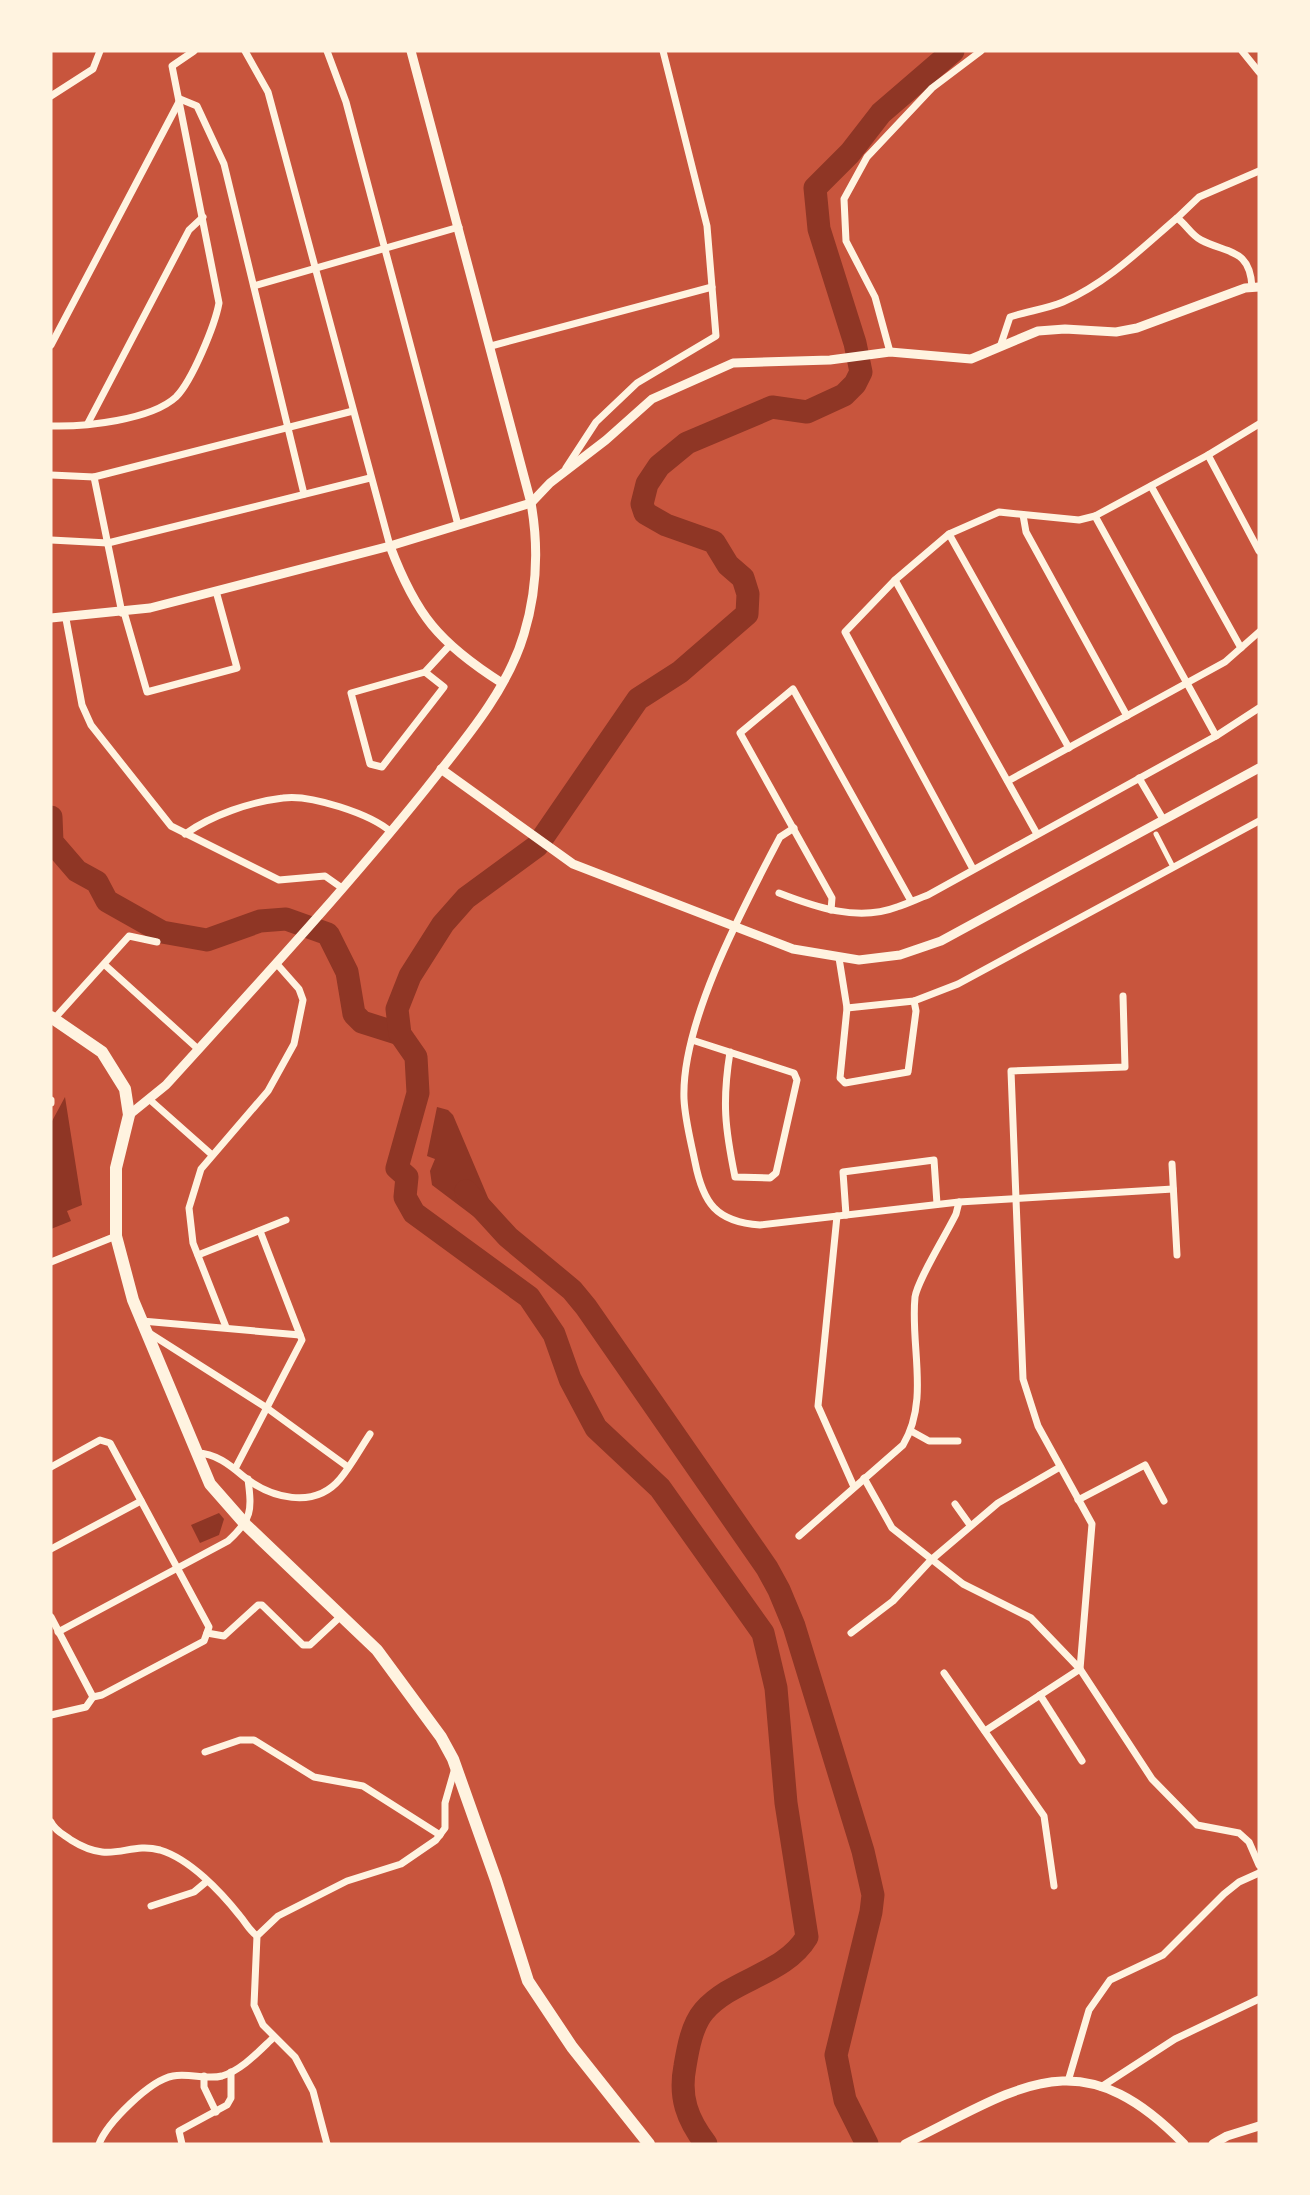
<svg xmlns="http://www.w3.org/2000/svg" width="1310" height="2195" viewBox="0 0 1310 2195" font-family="Rubik,sans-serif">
  <rect width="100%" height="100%" fill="#c8553d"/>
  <g fill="#8f3625">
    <path d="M 65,1097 L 82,1205 L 67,1211 L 71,1221 L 51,1229 L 51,1123 Z"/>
    <path d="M 437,1107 L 448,1110 L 453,1115 L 489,1200 L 494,1206 L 481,1222 L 432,1185 L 430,1171 L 435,1159 L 427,1156 Z"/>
    <path d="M 219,1513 L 224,1519 L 219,1535 L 200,1543 L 191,1525 Z"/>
  </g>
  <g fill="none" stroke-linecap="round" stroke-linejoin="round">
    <g stroke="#8f3625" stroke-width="23">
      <path d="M 51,817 L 52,842 L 77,871 L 97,882 L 107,901 L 162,932 L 207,940 L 260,921 L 286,919 L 328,934 L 347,972 L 354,1014 L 362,1022 L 400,1034"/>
      <path d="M 466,1191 L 508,1237 L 572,1290 L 586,1307 L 767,1568 L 779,1590 L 794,1626 L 863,1851 L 873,1895 L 871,1912 L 836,2055 L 845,2100 L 867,2144"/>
      <path d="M 706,2144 C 687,2119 679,2097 685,2066 C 688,2048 692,2025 704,2011 C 733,1978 784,1975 807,1937 L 786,1803 L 776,1688 L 763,1633 L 660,1488 L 596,1428 L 570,1379 L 554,1334 L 529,1297 L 414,1213 L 405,1197 L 407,1177 L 397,1168 L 418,1093 L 416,1057 L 400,1034 L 397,1009 L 410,976 L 443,924 L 466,898 L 537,846 L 638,699 L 680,672 L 747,614 L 748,594 L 743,578 L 728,565 L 714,542 L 666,525 L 645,513 L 642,504 L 647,484 L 659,466 L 687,443 L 772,407 L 807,412 L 844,395 L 855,384 L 861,372 L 855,343 L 819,229 L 815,188 L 850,153 L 881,113 L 953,51"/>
    </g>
    <path stroke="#fff3e0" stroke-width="5" d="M 1156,834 L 1173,867"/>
    <g stroke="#fff3e0" stroke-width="7">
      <path d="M 245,51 L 268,92 L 390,546"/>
      <path d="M 327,51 L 346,102 L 458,525"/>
      <path d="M 1242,51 L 1259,72"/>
      <path d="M 51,96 L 93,69 L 100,51"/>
      <path d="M 180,99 L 197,106 L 224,164 L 304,494"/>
      <path d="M 1177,218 L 1199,197 L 1259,171"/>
      <path d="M 254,286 L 459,227"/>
      <path d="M 51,345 L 180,100"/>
      <path d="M 491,346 L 712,287"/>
      <path d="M 1000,347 L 1010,317 C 1028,311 1046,309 1063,302 C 1107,283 1142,248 1177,218 C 1186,224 1191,235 1201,240 C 1228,254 1250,248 1252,287"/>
      <path d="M 890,352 L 875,297 L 846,241 L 844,199 L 867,157 L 932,88 L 981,51"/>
      <path d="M 88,423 L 189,230 L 203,217"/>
      <path d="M 51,426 C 85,427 151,420 176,397 C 192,381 215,325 219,303 L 172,66 L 194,51"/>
      <path d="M 1208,455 L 1259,551"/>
      <path d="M 566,468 L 596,422 L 637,383 L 716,336 L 707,226 L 663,51"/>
      <path d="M 51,475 L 94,477 L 353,411"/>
      <path d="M 94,477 L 122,613"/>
      <path d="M 1151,486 L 1241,648"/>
      <path d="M 1023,515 L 1026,532 L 1127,716"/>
      <path d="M 1095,516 L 1216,736"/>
      <path d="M 949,534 L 1069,748"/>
      <path d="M 51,540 L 108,543 L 370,478"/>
      <path d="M 895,580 L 1037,834"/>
      <path d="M 124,612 L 147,692 L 237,668 L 216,591"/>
      <path d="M 66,619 L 82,705 L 91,725 L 171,826 L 279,880 L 325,876 L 342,888"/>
      <path d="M 425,672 L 444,687 L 382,767 L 370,764 L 351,693 L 425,672 L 450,645"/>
      <path d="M 1139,778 L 1163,819"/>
      <path d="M 1008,781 L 1225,662 L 1259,632"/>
      <path d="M 794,828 L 780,837 C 744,906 681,1022 684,1099 C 685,1120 691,1142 695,1162 C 703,1203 716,1222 760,1225 L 959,1202 L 1173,1189"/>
      <path d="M 185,834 C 212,815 250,802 283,798 C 310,794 371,814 391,832"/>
      <path d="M 973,869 L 845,632 L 895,580 L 949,534 L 999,512 L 1079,520 L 1095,516 L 1208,455 L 1259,424"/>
      <path d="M 779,893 C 815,907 858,922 897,907 C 907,904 917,899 928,895 L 1216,736 L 1259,708"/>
      <path d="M 831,910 L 832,898 L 740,733 L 793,689 L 911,901"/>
      <path d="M 839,958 L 847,1008 L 840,1078 L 845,1083 L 908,1072 L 916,1011 L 914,1001"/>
      <path d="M 105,965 L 198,1049"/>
      <path d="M 847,1008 L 914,1001 L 958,984 L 1259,821"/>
      <path d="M 54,1019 L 129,936 L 157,942"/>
      <path d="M 692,1040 L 794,1073 L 797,1080 L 776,1173 L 770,1178 L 735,1177 C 725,1128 722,1102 730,1052"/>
      <path d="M 149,1099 L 211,1154"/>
      <path d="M 51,1100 L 51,1103"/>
      <path d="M 1172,1164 L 1177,1255"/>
      <path d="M 846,1215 L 843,1172 L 934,1160 L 937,1204"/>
      <path d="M 837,1216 L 818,1406 L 854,1487"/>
      <path d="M 198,1255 L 286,1220"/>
      <path d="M 51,1262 L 116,1236"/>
      <path d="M 142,1321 L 300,1335"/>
      <path d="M 226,1327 L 193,1243 L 189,1208 L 201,1169 L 268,1091 L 294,1044 L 303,1000 L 299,989 L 276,963"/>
      <path d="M 146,1331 L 267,1408 L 348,1467"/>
      <path d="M 911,1431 L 929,1441 L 958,1441"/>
      <path d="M 197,1453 C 215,1453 230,1465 243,1476 C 270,1498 314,1510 340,1479 C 351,1466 360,1449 370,1434"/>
      <path d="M 51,1467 L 100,1440 L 110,1443 L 209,1627 L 204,1641 L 102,1695 L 93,1697 L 86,1707 L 51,1715"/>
      <path d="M 236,1467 L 302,1340 L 260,1231"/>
      <path d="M 864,1478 L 892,1528 L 963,1584 L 1031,1618 L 1080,1669 L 1152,1779 L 1197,1825 L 1239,1833 L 1249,1842 L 1259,1865"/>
      <path d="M 1078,1500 L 1145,1465 L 1164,1501"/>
      <path d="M 955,1504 L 970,1525"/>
      <path d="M 799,1536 L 903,1445 C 930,1400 910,1346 915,1297 C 918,1279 947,1233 956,1214 L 959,1202"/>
      <path d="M 51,1549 L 141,1501"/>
      <path d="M 51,1617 L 93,1697"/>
      <path d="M 58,1632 L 228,1541 C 252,1519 252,1511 248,1479"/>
      <path d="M 207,1633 L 224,1636 L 258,1605 L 262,1605 L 303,1645 L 310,1645 L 341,1616"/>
      <path d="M 851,1633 L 893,1601 L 931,1560 L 998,1503 L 1060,1467"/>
      <path d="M 944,1673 L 1044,1816 L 1054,1886"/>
      <path d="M 1040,1695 L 1082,1761"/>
      <path d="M 985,1731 L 1080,1669 L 1092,1524 L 1038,1426 L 1023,1379 L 1011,1071 L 1125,1067 L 1123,996"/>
      <path d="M 205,1752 L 240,1740 L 254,1740 L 314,1777 L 363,1786 L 440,1835"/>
      <path d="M 51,1822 C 55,1831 63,1834 71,1840 C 112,1866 127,1841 160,1850 C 190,1859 221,1892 240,1916 C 246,1923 249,1930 257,1936"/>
      <path d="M 151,1906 L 194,1892 L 206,1882"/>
      <path d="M 204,2076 L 204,2087 L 216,2112"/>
      <path d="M 1069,2078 L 1089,2010 L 1110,1980 L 1163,1955 L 1224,1894 L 1239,1882 L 1259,1873"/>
      <path d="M 1101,2087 L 1175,2039 L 1259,1999"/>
      <path d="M 99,2144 C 107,2123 150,2080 173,2076 C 189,2073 207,2080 222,2076 C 242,2070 259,2051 274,2037"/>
      <path d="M 182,2144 L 179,2131 L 227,2105 L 231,2098 L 231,2072"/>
      <path d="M 327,2144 L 313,2091 L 295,2057 L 263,2025 L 254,2005 L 257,1936 L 278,1916 L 347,1881 L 401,1864 L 436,1840 L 445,1828 L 445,1803 L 455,1768"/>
    </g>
    <g stroke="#fff3e0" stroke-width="9">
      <path d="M 390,546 C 416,615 439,643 502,683"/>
      <path d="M 51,618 L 150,608 L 390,546 L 531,503 L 550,483 L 606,440 L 652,399 L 733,363 L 830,360 L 890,352 L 971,359 L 1038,331 L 1065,329 L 1116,332 L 1137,328 L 1245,288 L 1259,287"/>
      <path d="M 441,769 L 573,864 L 793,949 L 859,960 L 900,955 L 941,941 L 1259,768"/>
      <path d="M 129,1115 L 166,1085 C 254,988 343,892 425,790 C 461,744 507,692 524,634 C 537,591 539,548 531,503 L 411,51"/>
      <path d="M 905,2144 C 1019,2088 1079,2036 1184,2144"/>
      <path d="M 1213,2144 L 1227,2136 L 1259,2126"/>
    </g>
    <path stroke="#fff3e0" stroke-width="12" d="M 51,1017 L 102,1052 L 125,1089 L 129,1115 L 116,1168 L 116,1236 L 133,1300 L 210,1484 L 246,1525 L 377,1650 L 441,1737 L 453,1759 L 496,1880 L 528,1981 L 572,2047 L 649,2144"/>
  </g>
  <rect width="1310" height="2195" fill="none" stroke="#fff3e0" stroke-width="105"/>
</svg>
